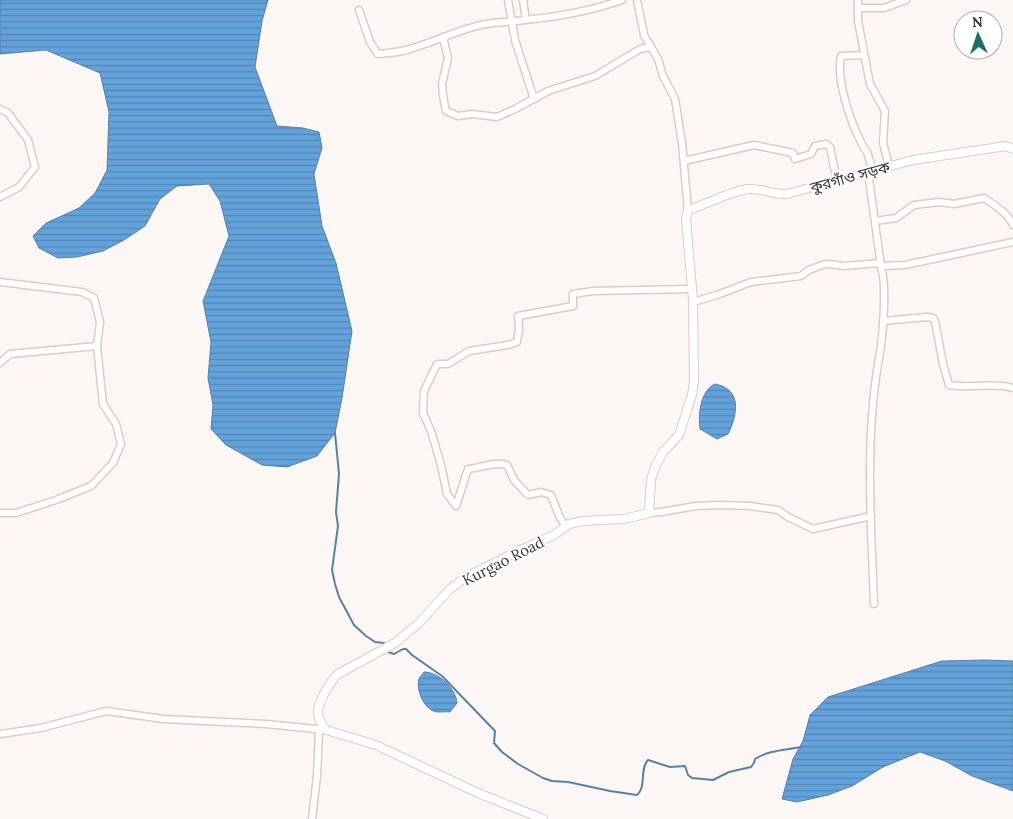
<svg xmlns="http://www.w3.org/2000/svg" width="1013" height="819" viewBox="0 0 1013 819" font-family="Lora,'Noto Sans Bengali',serif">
  <defs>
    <pattern id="water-rules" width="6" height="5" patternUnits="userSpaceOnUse" patternTransform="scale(1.25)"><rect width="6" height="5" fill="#63a2da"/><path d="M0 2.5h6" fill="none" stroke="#5385b1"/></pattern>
  </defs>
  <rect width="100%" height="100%" fill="#fcf7f5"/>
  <g fill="url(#water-rules)" stroke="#5781a7">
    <path d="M 0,0 L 268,0 L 262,21 L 255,67 L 277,126 L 303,128 L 319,132 L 322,148 L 314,174 L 322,226 L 336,263 L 352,331 L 342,398 L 335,433 L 317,456 L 287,467 L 262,465 L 226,445 L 211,429 L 213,405 L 208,378 L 211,342 L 203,301 L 229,236 L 220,201 L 209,184 L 177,186 L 160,199 L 145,226 L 124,240 L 103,251 L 77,257 L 58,258 L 39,248 L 33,236 L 46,223 L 79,208 L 95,193 L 107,170 L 109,112 L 100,73 L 46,50 L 0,54 Z"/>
    <path d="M 715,384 C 742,389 738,414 728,434 L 717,439 L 700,429 C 698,415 700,391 715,384 Z"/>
    <path d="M 985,660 L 1013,661 L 1013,791 L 972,776 L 945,761 L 920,752 L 883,767 L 852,786 L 828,795 L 797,802 L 782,799 L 793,759 L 803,741 L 810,715 L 828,697 L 942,661 Z"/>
    <path d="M 424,672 C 439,672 456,689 457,703 L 450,712 C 442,711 436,714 430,709 C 422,704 416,687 419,679 C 420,676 423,674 424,672 Z"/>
  </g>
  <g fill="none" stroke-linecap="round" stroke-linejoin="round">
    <g stroke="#5781a7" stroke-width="2">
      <path d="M 335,433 L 339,474 L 336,512 L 338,526 L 332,570 L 335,584 L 339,597 L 354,625 L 366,636 L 375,642 L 384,643"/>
      <path d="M 388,652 L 394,654 L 403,649 L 406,649 L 412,655 L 442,676 L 495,731 L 494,743 L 502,752 L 518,764 L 543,778 L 552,781 L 568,782 L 610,791 L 637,795 C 647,786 639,770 648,760 L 670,767 L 685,766 L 688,775 L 692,778 L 713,780 L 729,772 L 751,767 L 754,763 L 755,759 C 769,750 786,750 801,747"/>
    </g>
    <g stroke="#e1cac2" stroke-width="9">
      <g id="minor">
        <path d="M 508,0 L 515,40 L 534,99"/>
        <path d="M 523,0 L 526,20"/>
        <path d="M 637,0 L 644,35 L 658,59 L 663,76 L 675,99 L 682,143 L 688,210"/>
        <path d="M 858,0 L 858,21 L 870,84 L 885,111 L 883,143 L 889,166"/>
        <path d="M 858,8 L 884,8 L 906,0"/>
        <path d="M 359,10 L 370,42 L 378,54 C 391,53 404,52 416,47 C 439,40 462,28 486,24 C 498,22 512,22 524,20 C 557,17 591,11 622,0"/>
        <path d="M 443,37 L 448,58 L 442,84 L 443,96 L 446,111 L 458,116 L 472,114 L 497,117 L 515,109 L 548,91 L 595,76 L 640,49 L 651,47"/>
        <path d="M 864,55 L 841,56 C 836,79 850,121 861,142 C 862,146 865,149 867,152 C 869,158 871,165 873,171"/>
        <path d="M 0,109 L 8,113 L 28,140 L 35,167 L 19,187 L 0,197"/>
        <path d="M 684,161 L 754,145 L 793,153 L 795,159 L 811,154 L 815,146 L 826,144 L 830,147 L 837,182"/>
        <path d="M 868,172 L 881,266 L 905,265 L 1013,242"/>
        <path d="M 875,221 L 896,218 L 914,205 L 939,202 L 954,204 L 984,198 C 994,205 1008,213 1013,225"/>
        <path d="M 0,282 L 82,292 L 94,298 L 100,322 L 97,346 L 103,404 L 116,424 L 121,444 L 113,463 L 91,486 L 56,500 L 16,513 L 0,513"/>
        <path d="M 693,302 L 717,295 L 751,282 L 801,276 L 809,270 L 822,265 L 829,264 L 844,266 L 879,263 C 889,279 882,344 878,364 C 865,443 871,524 874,604"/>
        <path d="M 883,321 L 927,317 L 933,318 L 935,321 L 943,364 L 949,385 C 971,389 992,382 1013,388"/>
        <path d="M 0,363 L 10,354 L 97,346"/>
        <path d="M 649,513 L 661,512 L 696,506 L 720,505 L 750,506 L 778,510 L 788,517 L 813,529 L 871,516"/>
        <path d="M 566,526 L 560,518 L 551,495 L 541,492 L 528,495 L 514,480 L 507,465 C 496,461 481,468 468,469 L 456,506 L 447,494 L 441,465 L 431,431 L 423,413 L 424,391 L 437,364 L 448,364 L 469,351 L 508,345 L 517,342 L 519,329 L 518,316 L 573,306 L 573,294 L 593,291 L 692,289"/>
        <path d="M 0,734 L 41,728 L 106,711 L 164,719 L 266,724 L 326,730"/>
        <path d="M 312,819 L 317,776 L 319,730"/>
      </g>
    </g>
    <g stroke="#e1cac2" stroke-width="10">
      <path id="tertiary" d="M 543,819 L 478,793 L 376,745 L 326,730 C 322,725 318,719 318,712 C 318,702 331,680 338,674 L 395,643 L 419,623 L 449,590 L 466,577 L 506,557 L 554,535 L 569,524 L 583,521 L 624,519 L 649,513 L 651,479 L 656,465 L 663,452 L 679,435 L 692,395 L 694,381 L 693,300 L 686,219 L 688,210 C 708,204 728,192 748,189 C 762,188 774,195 787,194 L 913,160 L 1006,146 L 1013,149"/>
    </g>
    <use href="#minor" stroke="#fff" stroke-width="6"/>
    <use href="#tertiary" stroke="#fff" stroke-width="8"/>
  </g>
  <g text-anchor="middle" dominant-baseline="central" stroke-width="4.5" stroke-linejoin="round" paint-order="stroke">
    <g font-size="15" fill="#3c3330" stroke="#fff">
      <text transform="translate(850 177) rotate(-15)">কুরগাঁও সড়ক</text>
      <text transform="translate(503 561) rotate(-27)">Kurgao Road</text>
    </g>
  </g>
  <g transform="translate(978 35) rotate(357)"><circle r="24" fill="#ffffff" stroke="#b1adac"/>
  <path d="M0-4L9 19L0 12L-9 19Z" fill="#216c67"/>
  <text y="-8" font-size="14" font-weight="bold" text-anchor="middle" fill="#3c3330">N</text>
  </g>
</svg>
